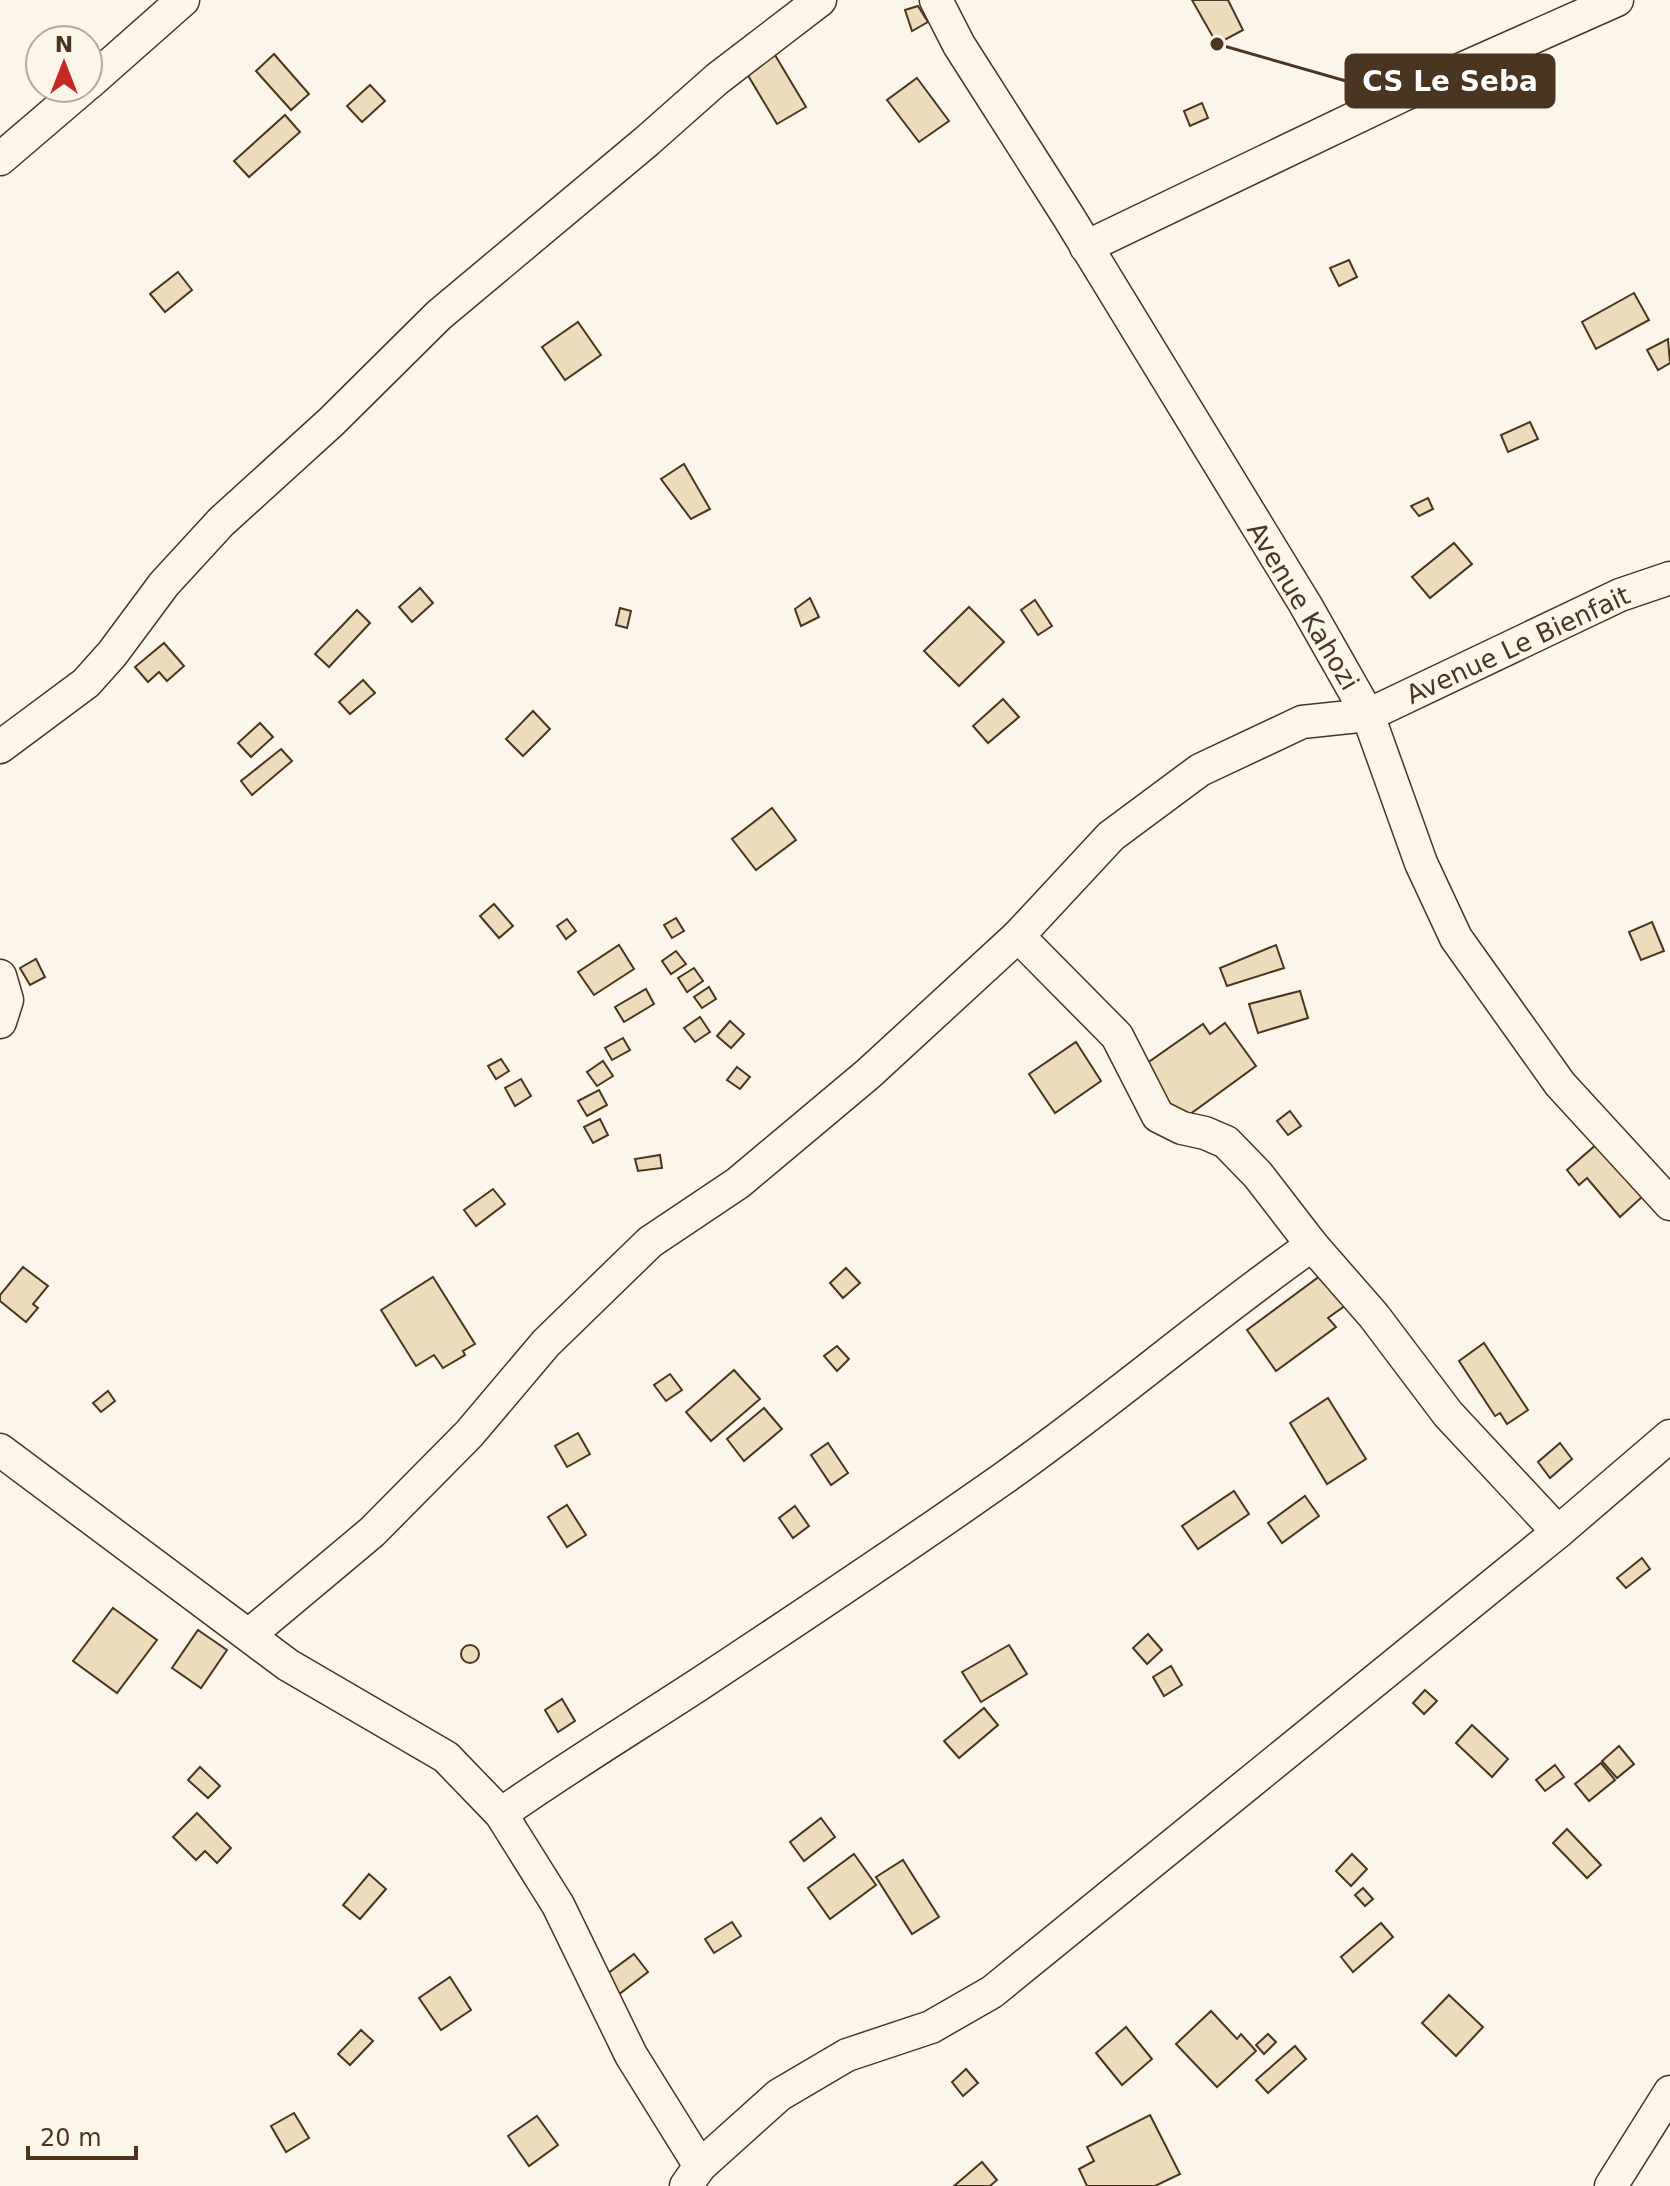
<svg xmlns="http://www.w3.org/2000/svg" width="1670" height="2186" viewBox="0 0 1670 2186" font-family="'DejaVu Sans',sans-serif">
  <rect width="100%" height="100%" fill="#fbf6e9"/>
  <g fill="#ecdcbc" stroke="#4a3520" stroke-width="2">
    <path d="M 1192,0 L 1228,0 L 1243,30 L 1217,44 Z"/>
    <path d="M 918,6 L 928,22 L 912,31 L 905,10 Z"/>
    <path d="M 772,50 L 806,107 L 777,124 L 743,67 Z"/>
    <path d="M 274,54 L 309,94 L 291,110 L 256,71 Z"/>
    <path d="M 917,78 L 949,121 L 919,142 L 887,100 Z"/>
    <path d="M 370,85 L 385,101 L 362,122 L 347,106 Z"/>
    <path d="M 1202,103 L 1208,118 L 1190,126 L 1184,111 Z"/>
    <path d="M 285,115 L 300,132 L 249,177 L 234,161 Z"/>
    <path d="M 1349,260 L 1357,277 L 1339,286 L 1330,268 Z"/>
    <path d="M 178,272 L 192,290 L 165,312 L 150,294 Z"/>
    <path d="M 1634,293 L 1649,320 L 1596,349 L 1582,322 Z"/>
    <path d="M 578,322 L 601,355 L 565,380 L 542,347 Z"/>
    <path d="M 1668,339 L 1670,363 L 1658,370 L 1647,350 Z"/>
    <path d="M 1530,422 L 1538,439 L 1508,452 L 1501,435 Z"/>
    <path d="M 684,464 L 710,509 L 691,519 L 661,479 Z"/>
    <path d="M 1428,498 L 1433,509 L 1419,516 L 1411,506 Z"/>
    <path d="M 1454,543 L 1472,564 L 1430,598 L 1412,577 Z"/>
    <path d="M 420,588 L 433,603 L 412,622 L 399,607 Z"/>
    <path d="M 810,598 L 819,617 L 801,626 L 795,609 Z"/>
    <path d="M 1035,600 L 1052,626 L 1038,635 L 1021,610 Z"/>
    <path d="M 969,607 L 1004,642 L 959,686 L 924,651 Z"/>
    <path d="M 620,608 L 631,611 L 627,628 L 616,625 Z"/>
    <path d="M 357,610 L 370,623 L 329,667 L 315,654 Z"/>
    <path d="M 164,643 L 184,666 L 167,681 L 159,672 L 148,682 L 135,667 Z"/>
    <path d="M 363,680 L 375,693 L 350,714 L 339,702 Z"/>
    <path d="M 1003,699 L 1019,717 L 988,743 L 973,726 Z"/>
    <path d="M 533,711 L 550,729 L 523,756 L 506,739 Z"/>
    <path d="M 260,723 L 273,737 L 251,757 L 238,743 Z"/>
    <path d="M 281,749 L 292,761 L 252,795 L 241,781 Z"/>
    <path d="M 772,808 L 796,840 L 756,870 L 732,839 Z"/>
    <path d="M 494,904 L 513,926 L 499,938 L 480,916 Z"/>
    <path d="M 676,918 L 684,931 L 672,938 L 664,925 Z"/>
    <path d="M 567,919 L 576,931 L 566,939 L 557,926 Z"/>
    <path d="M 1652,922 L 1664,951 L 1641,960 L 1629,932 Z"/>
    <path d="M 619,945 L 634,969 L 594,995 L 578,972 Z"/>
    <path d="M 1276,945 L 1284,968 L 1227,986 L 1220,968 Z"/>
    <path d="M 676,951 L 686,964 L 671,974 L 662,961 Z"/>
    <path d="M 36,959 L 45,977 L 30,985 L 20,968 Z"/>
    <path d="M 694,968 L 703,981 L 687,992 L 678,978 Z"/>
    <path d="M 709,987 L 716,999 L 702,1008 L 694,997 Z"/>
    <path d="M 646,989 L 654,1004 L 624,1022 L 615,1007 Z"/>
    <path d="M 1300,991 L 1308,1018 L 1258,1033 L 1249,1004 Z"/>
    <path d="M 700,1017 L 710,1032 L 695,1042 L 684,1028 Z"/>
    <path d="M 730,1021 L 744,1034 L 731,1048 L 717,1036 Z"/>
    <path d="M 1225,1023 L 1256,1066 L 1182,1120 L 1143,1066 L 1203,1024 L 1210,1034 Z"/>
    <path d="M 623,1038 L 630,1050 L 612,1060 L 605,1048 Z"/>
    <path d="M 1076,1042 L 1101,1081 L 1055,1113 L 1029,1074 Z"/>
    <path d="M 501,1059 L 509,1071 L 496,1079 L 488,1066 Z"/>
    <path d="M 603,1061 L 613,1076 L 597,1086 L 587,1072 Z"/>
    <path d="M 737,1067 L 750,1077 L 740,1089 L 727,1080 Z"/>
    <path d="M 521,1079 L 531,1096 L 515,1106 L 505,1088 Z"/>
    <path d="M 599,1090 L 607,1105 L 587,1116 L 578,1101 Z"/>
    <path d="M 1290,1111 L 1301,1126 L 1288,1135 L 1277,1121 Z"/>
    <path d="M 600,1119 L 608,1135 L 593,1143 L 584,1127 Z"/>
    <path d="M 1597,1144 L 1642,1197 L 1620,1217 L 1587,1178 L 1579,1185 L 1567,1170 Z"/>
    <path d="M 660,1155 L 662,1168 L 638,1171 L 635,1159 Z"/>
    <path d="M 493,1189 L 505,1204 L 476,1226 L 464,1210 Z"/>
    <path d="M 23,1267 L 48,1286 L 33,1304 L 38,1308 L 26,1322 L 0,1301 L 0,1295 Z"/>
    <path d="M 846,1268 L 860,1283 L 843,1298 L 830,1283 Z"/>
    <path d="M 1324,1273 L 1346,1305 L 1328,1318 L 1336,1327 L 1276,1371 L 1247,1330 Z"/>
    <path d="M 433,1277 L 475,1344 L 463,1351 L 465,1355 L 443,1368 L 434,1355 L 416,1366 L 381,1310 Z"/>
    <path d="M 1484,1343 L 1528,1410 L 1507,1424 L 1500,1413 L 1495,1416 L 1459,1361 Z"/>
    <path d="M 837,1346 L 849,1359 L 837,1371 L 824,1356 Z"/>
    <path d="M 734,1370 L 760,1399 L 711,1441 L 686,1412 Z"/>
    <path d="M 670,1374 L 682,1390 L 666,1401 L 654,1385 Z"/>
    <path d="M 108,1391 L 115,1401 L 101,1412 L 93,1403 Z"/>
    <path d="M 1328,1398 L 1366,1459 L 1327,1484 L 1290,1423 Z"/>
    <path d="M 764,1408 L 782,1429 L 744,1461 L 727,1439 Z"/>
    <path d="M 578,1433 L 590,1454 L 567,1467 L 555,1446 Z"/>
    <path d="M 828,1443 L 848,1473 L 831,1485 L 811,1455 Z"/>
    <path d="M 1560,1443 L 1572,1459 L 1550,1478 L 1538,1462 Z"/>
    <path d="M 1234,1491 L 1249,1514 L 1198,1549 L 1182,1526 Z"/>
    <path d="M 1305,1496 L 1319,1516 L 1282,1543 L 1268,1523 Z"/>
    <path d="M 567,1505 L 586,1535 L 567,1547 L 548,1517 Z"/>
    <path d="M 795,1506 L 809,1526 L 793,1538 L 779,1518 Z"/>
    <path d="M 1642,1558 L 1650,1569 L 1626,1588 L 1617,1578 Z"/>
    <path d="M 113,1608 L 157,1640 L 117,1693 L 73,1661 Z"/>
    <path d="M 198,1630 L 227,1650 L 201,1688 L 172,1668 Z"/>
    <path d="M 1148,1634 L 1162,1650 L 1147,1664 L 1133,1648 Z"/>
    <path d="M 1009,1645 L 1027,1674 L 981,1702 L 962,1672 Z"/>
    <circle cx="470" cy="1654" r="9"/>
    <path d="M 1171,1666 L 1182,1685 L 1164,1696 L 1153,1677 Z"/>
    <path d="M 1425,1690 L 1437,1701 L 1424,1714 L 1413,1703 Z"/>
    <path d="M 562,1699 L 575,1721 L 558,1732 L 545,1710 Z"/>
    <path d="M 984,1708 L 998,1725 L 959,1758 L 944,1741 Z"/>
    <path d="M 1472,1725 L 1508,1759 L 1492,1777 L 1456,1743 Z"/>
    <path d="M 1619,1746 L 1634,1764 L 1617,1778 L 1602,1761 Z"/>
    <path d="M 1601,1763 L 1615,1780 L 1589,1801 L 1575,1784 Z"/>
    <path d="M 1555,1765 L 1564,1777 L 1545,1791 L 1536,1780 Z"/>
    <path d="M 200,1767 L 220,1786 L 208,1798 L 188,1780 Z"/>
    <path d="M 197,1813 L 231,1848 L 217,1863 L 205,1851 L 196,1860 L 173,1837 Z"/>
    <path d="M 821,1818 L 835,1837 L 804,1861 L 790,1842 Z"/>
    <path d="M 1567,1829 L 1601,1865 L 1587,1878 L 1553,1843 Z"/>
    <path d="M 854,1854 L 876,1885 L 830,1919 L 808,1888 Z"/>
    <path d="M 1352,1854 L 1367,1869 L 1351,1886 L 1336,1871 Z"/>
    <path d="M 903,1860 L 939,1917 L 912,1934 L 876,1877 Z"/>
    <path d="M 369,1874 L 386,1889 L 360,1919 L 343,1905 Z"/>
    <path d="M 1363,1888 L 1373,1899 L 1365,1906 L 1355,1895 Z"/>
    <path d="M 732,1922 L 741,1936 L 714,1953 L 705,1939 Z"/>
    <path d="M 1381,1923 L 1393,1937 L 1353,1972 L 1341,1957 Z"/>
    <path d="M 634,1954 L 648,1972 L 618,1995 L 603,1977 Z"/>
    <path d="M 450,1977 L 471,2010 L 441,2030 L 419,1998 Z"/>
    <path d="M 1449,1995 L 1483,2027 L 1456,2056 L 1422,2023 Z"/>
    <path d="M 1211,2011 L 1237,2039 L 1241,2034 L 1256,2051 L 1217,2087 L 1176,2044 Z"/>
    <path d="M 1126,2027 L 1152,2059 L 1122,2085 L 1096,2053 Z"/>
    <path d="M 361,2030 L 373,2041 L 350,2065 L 338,2054 Z"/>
    <path d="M 1268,2034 L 1276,2042 L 1264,2054 L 1256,2045 Z"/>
    <path d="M 1295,2046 L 1306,2059 L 1268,2093 L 1256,2080 Z"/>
    <path d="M 966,2069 L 978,2083 L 963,2096 L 952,2082 Z"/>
    <path d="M 294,2113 L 309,2138 L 286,2152 L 271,2126 Z"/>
    <path d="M 1150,2115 L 1180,2174 L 1155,2186 L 1087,2186 L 1079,2169 L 1094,2161 L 1087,2147 Z"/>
    <path d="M 537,2116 L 558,2145 L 529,2166 L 508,2136 Z"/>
    <path d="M 982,2162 L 997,2180 L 990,2186 L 954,2186 Z"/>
  </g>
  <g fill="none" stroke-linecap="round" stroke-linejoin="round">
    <g stroke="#4a3520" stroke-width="35">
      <g id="minor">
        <path d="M 936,0 L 959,45 L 1068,216 L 1305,604 L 1368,715 L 1421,863 L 1456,938 L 1560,1084 L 1670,1204"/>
        <path d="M 88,84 L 183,0"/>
        <path d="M 0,159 L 83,88"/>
        <path d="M 1086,247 L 1403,95 L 1617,0"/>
        <path d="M 0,747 L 86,683 L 112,654 L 164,584 L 221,522 L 331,422 L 439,315 L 647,141 L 717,79 L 820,0"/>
        <path d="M 1018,936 L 1117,1036 L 1158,1116 L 1182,1128 L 1205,1133 L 1226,1142 L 1258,1175 L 1312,1245 L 1374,1316 L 1448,1414 L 1558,1532"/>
        <path d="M 0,976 L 7,1000 L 0,1022"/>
        <path d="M 0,1450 L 288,1665 L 446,1757 L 501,1814 L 558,1905 L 631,2055 L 700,2166"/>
        <path d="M 249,1635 L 372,1532 L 469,1434 L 546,1343 L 650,1242 L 738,1183 L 868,1074 L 1018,936 L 1111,836 L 1200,770 L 1302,722 L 1368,715 L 1620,595 L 1670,578"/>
        <path d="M 501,1814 C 565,1769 632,1728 698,1685 C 801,1617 903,1549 1004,1478 C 1109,1404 1207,1319 1312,1245"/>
        <path d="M 686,2186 L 700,2166 L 779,2095 L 847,2055 L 931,2027 L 992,1992 L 1558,1532 L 1670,1436"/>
        <path d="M 1611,2186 L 1670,2092"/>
      </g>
    </g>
    <use href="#minor" stroke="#fbf6e9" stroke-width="32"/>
  </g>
  <g text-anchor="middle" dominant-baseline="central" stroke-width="6" stroke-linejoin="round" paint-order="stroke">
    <g font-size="26" fill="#4a3520" stroke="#fbf6e9">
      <text transform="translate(1303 606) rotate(59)">Avenue Kahozi</text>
      <text transform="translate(1518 645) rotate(-25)">Avenue Le Bienfait</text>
    </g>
  </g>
  <path fill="none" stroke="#4a3520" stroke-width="3" d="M1217 44L1346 81"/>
  <circle fill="#4a3520" stroke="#fbf6e9" stroke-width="3" cx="1217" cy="44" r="8"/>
  <rect fill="#4a3520" stroke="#4a3520" stroke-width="3" x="1346" y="55" width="208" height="52" rx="8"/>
  <g font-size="28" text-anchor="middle" font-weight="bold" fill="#fff">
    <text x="1450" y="91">CS Le Seba</text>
  </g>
  <g transform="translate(64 64)"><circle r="38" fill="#fbf6e9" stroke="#b4a999" stroke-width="2"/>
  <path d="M0-6L14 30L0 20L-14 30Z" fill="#c62828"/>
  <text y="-12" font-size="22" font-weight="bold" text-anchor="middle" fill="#4a3520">N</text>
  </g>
  <path d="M28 2146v12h108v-12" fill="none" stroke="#4a3520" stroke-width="4"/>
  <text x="40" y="2146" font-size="24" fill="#4a3520" stroke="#fbf6e9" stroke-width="6" paint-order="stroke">20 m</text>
</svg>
